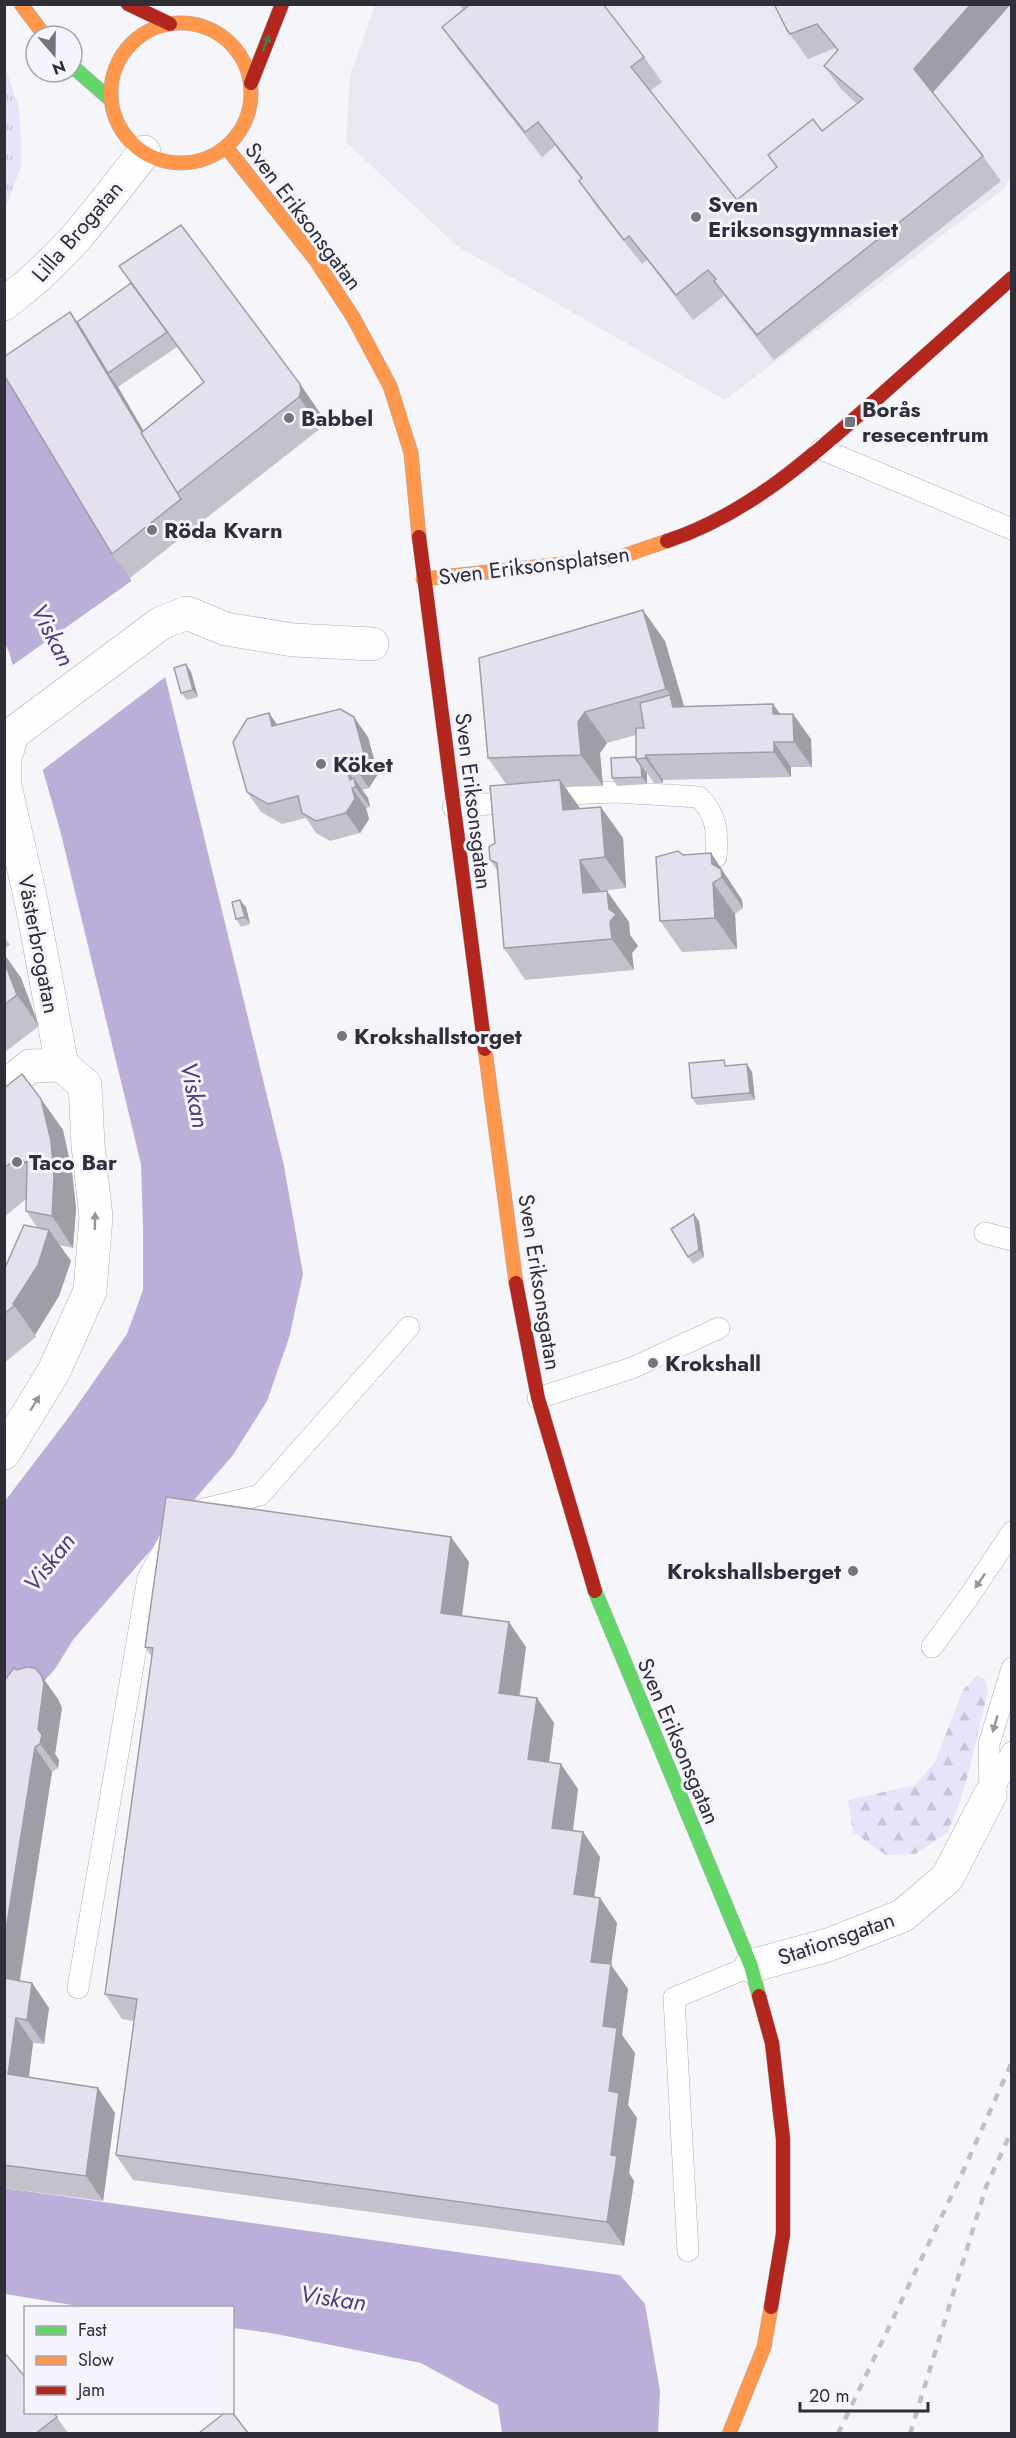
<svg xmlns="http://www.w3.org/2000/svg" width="1016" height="2438" viewBox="0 0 1016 2438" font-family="Jost,sans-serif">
  <defs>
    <pattern id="forest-firs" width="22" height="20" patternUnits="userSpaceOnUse" patternTransform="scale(1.5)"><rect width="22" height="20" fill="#e9e3fa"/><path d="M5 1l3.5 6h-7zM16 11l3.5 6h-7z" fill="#c8c3d7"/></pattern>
    <pattern id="park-tufts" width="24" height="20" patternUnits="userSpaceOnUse" patternTransform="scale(1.5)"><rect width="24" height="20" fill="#e9e3fa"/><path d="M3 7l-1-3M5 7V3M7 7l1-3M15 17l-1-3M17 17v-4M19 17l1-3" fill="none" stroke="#c8c3d7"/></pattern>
  </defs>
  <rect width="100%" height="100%" fill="#f6f5fa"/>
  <path fill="#eae7f3" d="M 375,5 L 1011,5 L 1012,173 L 1005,188 L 725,400 L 457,246 L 346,142 L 350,76 Z"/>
  <path fill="url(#forest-firs)" d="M 977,1676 L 985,1679 L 988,1691 L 968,1775 L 957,1810 L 947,1833 L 915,1854 L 886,1855 L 853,1832 L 848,1800 L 915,1785 L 935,1762 L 963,1690 Z"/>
  <path fill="url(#park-tufts)" d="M 5,67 L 19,108 L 22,164 L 5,209 Z"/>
  <g fill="#bbaed8">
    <path d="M 4,363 L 14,387 L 130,578 L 165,676 L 284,1166 L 303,1274 L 289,1338 L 267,1401 L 233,1455 L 73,1640 L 55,1669 L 4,1726 L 5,1501 L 69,1417 L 127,1334 L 143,1290 L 143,1227 L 141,1164 L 60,830 L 9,652 L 5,644 Z"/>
    <path d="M 4,2188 L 620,2275 L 645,2304 L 660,2391 L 658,2433 L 502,2433 L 498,2405 L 421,2363 L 271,2333 L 233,2328 L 232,2308 L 84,2307 L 5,2294 Z"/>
  </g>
  <path fill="#f6f5fa" d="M 133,580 L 168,675 L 40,772 L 10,667 Z"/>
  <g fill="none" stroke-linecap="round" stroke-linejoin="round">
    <g stroke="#aeadb3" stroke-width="22">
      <g id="lane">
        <path d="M 821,449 L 1012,529"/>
        <path d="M 453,807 L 501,803 L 567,794 L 616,792 L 699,797 C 717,815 718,833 716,857"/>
        <path d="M 985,1233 L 1012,1240"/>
        <path d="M 538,1398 L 632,1368 L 719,1328"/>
        <path d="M 193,1512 L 260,1495 L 409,1327"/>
        <path d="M 932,1647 L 968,1598 L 1012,1532"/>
        <path d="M 990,1795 L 989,1744 L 1012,1668"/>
        <path d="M 991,1795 L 1012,1752"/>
        <path d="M 78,1988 L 148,1578 L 171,1537"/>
        <path d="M 688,2251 L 674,1998 L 751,1966"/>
      </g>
    </g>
    <g stroke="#aeadb3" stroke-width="34">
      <g id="street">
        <path d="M 4,304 C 64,259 99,211 144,152"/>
        <path d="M 4,740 L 161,623 L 187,613 L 226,629 L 293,640 L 372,644"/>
        <path d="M 4,1088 L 30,1066 L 62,1065"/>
        <path d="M 4,1453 L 54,1371 L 90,1291 L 96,1217 L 88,1145 L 85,1085 L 62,1065 L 32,905 L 5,786 L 5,759 L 12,734"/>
        <path d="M 751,1966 L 828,1945 L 902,1916 L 947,1878 L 990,1795"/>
      </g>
    </g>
    <g stroke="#aeadb3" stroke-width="15">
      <g id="fast">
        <path d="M 72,66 L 111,100"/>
        <path d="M 595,1591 L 751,1966 L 759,1996"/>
      </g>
    </g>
    <g stroke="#aeadb3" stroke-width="15">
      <g id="slow">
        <path d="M 21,4 L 45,36"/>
        <circle cx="181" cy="93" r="70"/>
        <path d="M 226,147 L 315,259 L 353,317 L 390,386 L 411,453 L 419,537"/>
        <path d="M 423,579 L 617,558 L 667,541"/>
        <path d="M 485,1049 L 516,1283"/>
        <path d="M 729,2434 L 764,2347 L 771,2307"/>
      </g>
    </g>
    <g stroke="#aeadb3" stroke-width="15">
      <g id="jam">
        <path d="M 128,4 L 170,24"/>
        <path d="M 251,83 L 282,4"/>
        <path d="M 419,537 L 485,1049"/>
        <path d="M 667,541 C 750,514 816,453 880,396 C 924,357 968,317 1012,278"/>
        <path d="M 516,1283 L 538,1398 L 595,1591"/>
        <path d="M 759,1996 L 772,2043 L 783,2139 L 783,2234 L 771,2307"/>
      </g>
    </g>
    <use href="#lane" stroke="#fefefe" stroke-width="21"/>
    <use href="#street" stroke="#fefefe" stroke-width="33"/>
    <use href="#fast" stroke="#63d668" stroke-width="14"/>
    <use href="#slow" stroke="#ff974d" stroke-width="14"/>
    <use href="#jam" stroke="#b3261e" stroke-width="14"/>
    <g stroke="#c0c0c2" stroke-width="4.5" stroke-dasharray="8 8" stroke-linecap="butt">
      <path d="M 838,2434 L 960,2178 L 1012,2062"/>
      <path d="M 910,2434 L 986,2187 L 1012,2130"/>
    </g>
  </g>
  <g fill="#c4c1cd" fill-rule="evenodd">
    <path d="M 459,4 L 603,4 L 644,57 L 662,82 L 650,91 L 737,200 L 777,168 L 768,155 L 822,131 L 857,104 L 842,90 L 824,66 L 837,51 L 835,48 L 808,59 L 787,30 L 774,4 L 1011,4 L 933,93 L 983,156 L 1001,181 L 774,360 L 724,296 L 693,320 L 647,260 L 642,264 L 596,206 L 579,181 L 581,179 L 555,146 L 542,157 L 459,51 L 442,27 L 463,10 Z"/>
    <path d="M 131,283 L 300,384 L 322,416 L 323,422 L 321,428 L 130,578 L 112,554 L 77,322 ZM 177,347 L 203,382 L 143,431 L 118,387 Z"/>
    <path d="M 665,641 L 684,706 L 773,704 L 780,714 L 811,739 L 812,767 L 791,767 L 791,777 L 663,780 L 663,783 L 654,783 L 647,773 L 647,784 L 617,786 L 612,778 L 636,757 L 636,735 L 607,743 L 600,753 L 603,786 L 565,787 L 580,808 L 623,838 L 626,888 L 601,891 L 629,922 L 630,935 L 638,946 L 632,953 L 634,970 L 525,980 L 504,948 L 497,870 L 490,860 L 495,843 L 506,784 L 488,758 Z"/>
    <path d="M 191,672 L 198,697 L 187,700 L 181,693 Z"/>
    <path d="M 269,713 L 277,725 L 368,737 L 378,774 L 369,788 L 362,790 L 368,798 L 370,807 L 366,808 L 369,819 L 360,833 L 330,841 L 316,833 L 306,818 L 282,824 L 261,812 L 247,792 Z"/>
    <path d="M 711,853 L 742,900 L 743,908 L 735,914 L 737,949 L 682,952 L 660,921 L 683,855 Z"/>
    <path d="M 246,907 L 250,924 L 241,927 L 236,919 Z"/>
    <path d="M 4,936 L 10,945 L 4,949 Z"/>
    <path d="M 4,954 L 21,978 L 39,1026 L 4,1053 Z"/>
    <path d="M 728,1066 L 752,1072 L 755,1100 L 697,1105 L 692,1098 Z"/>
    <path d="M 4,1088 L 41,1099 L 63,1130 L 72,1172 L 76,1208 L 73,1248 L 59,1245 L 71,1261 L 59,1296 L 35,1335 L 36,1337 L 4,1363 L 4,1270 L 37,1227 L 26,1211 L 26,1199 L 4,1217 Z"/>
    <path d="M 699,1221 L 704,1257 L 693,1264 L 688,1257 Z"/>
    <path d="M 451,1537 L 469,1562 L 462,1616 L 526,1647 L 520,1696 L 537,1698 L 554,1723 L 549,1762 L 578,1789 L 573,1831 L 583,1832 L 600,1857 L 594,1897 L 600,1898 L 617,1923 L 611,1965 L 628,1989 L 622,2035 L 635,2053 L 628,2105 L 637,2118 L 629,2173 L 634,2181 L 624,2246 L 133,2180 L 116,2155 L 134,2021 L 122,2019 L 105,1994 L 152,1657 L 145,1647 Z"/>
    <path d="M 4,1681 L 58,1699 L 62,1708 L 55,1754 L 59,1760 L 58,1768 L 52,1772 L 20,1981 L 32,1983 L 49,2008 L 44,2044 L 33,2043 L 29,2077 L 98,2088 L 115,2113 L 103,2201 L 4,2188 Z"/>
    <path d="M 53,2412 L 68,2433 L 4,2433 Z"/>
  </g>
  <g fill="#a09da7">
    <path d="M 971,4 L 1011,4 L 931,94 L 914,69 Z"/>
    <path d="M 70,312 L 87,336 L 108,373 L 118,387 L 179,491 L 177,492 Z"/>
    <path d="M 300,384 L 322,416 L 323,422 L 321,428 L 299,397 Z"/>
    <path d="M 643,610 L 665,641 L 688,720 L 666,689 Z"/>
    <path d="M 186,664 L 191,672 L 198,697 L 193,690 Z"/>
    <path d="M 670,695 L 688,720 L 673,707 Z"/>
    <path d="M 773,704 L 790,728 L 773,714 Z"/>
    <path d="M 585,712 L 607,743 L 600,753 L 603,786 L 581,755 L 578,722 Z"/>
    <path d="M 269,713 L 283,733 L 272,726 Z"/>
    <path d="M 793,714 L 811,739 L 812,767 L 794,742 Z"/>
    <path d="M 354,717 L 368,737 L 378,774 L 369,788 L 355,768 Z"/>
    <path d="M 774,742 L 791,767 L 791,777 L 774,752 Z"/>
    <path d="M 646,755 L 663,780 L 663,783 L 645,758 Z"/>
    <path d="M 641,766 L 647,773 L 647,784 L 642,777 Z"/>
    <path d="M 347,770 L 355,781 L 354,778 L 368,798 L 370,807 L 350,780 Z"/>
    <path d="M 560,780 L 582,811 L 563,810 Z"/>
    <path d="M 352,788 L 366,808 L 369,819 L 360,833 L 346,813 Z"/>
    <path d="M 601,807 L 623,838 L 626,888 L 605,857 Z"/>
    <path d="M 711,853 L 742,900 L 743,908 L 712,864 Z"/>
    <path d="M 580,860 L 601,891 L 605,924 L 583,893 Z"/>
    <path d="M 713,883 L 735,914 L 737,949 L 715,918 Z"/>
    <path d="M 607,891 L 629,922 L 630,935 L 638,946 L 632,953 L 634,970 L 612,939 Z"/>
    <path d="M 240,900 L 246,907 L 250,924 L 245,917 Z"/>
    <path d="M 4,954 L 21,978 L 39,1026 L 17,995 L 4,961 Z"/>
    <path d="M 747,1064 L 752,1072 L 755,1100 L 750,1093 Z"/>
    <path d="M 41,1099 L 63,1130 L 72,1172 L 76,1208 L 73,1248 L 52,1216 Z"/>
    <path d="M 694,1214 L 699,1221 L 704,1257 L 699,1250 Z"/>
    <path d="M 49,1230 L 71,1261 L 59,1296 L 35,1335 L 13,1304 Z"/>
    <path d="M 451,1537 L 469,1562 L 459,1638 L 441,1613 Z"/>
    <path d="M 509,1622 L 526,1647 L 516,1718 L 499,1693 Z"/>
    <path d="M 41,1675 L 58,1699 L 62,1708 L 55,1754 L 59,1760 L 58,1768 L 40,1744 L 38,1729 Z"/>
    <path d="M 537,1698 L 554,1723 L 546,1784 L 528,1759 Z"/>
    <path d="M 35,1747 L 52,1772 L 16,2002 L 4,1985 L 4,1942 Z"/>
    <path d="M 561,1764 L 578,1789 L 570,1852 L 552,1828 Z"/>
    <path d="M 583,1832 L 600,1857 L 591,1919 L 574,1894 Z"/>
    <path d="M 600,1898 L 617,1923 L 611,1965 L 628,1989 L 622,2035 L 635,2053 L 628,2105 L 637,2118 L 629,2173 L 634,2181 L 624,2246 L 607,2222 L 611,2155 L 609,2091 L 603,2026 L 591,1962 Z"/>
    <path d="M 32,1983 L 49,2008 L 44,2044 L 27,2020 Z"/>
    <path d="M 16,2018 L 33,2043 L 26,2099 L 8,2074 Z"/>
    <path d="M 98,2088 L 115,2113 L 103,2201 L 86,2176 Z"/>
  </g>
  <g fill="#e4e0ee" stroke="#a09da7" stroke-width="1.5">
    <path d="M 467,4 L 603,4 L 644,57 L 631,67 L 737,200 L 777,167 L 768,155 L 813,119 L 822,131 L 863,99 L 824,66 L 838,50 L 817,24 L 790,34 L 787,30 L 774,4 L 971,4 L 914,69 L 983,156 L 757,335 L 714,281 L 716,279 L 708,270 L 676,295 L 629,236 L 624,240 L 579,181 L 582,178 L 538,122 L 525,132 L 442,27 L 468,6 Z"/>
    <path d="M 181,225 L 300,384 L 301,391 L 299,397 L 177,493 L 141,433 L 204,382 L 119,266 Z"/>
    <path d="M 131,283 L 167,332 L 108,373 L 77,322 Z"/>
    <path d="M 70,312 L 142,432 L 141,433 L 181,499 L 112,554 L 4,375 L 4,357 Z"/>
    <path d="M 643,610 L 666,689 L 585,712 L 578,722 L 581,755 L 488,758 L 479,658 Z"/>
    <path d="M 186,664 L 193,690 L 181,693 L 174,668 Z"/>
    <path d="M 670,695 L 673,707 L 773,704 L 773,714 L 793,714 L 794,742 L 774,742 L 774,752 L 646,755 L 645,758 L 636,759 L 636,728 L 644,728 L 640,703 Z"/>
    <path d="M 340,709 L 354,717 L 364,754 L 355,768 L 347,770 L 350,780 L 354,778 L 356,787 L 352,788 L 355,799 L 346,813 L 316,821 L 302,813 L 298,796 L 268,804 L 247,792 L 233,742 L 247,719 L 269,713 L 272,726 Z"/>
    <path d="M 636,757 L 636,759 L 641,766 L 642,777 L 612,778 L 611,758 Z"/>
    <path d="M 560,780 L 563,810 L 601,807 L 605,857 L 580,860 L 583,893 L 607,891 L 609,909 L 616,914 L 610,922 L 612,939 L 504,948 L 497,863 L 490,860 L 489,847 L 495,843 L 490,786 Z"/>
    <path d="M 678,851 L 683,855 L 711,853 L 712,864 L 721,869 L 722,877 L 713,883 L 715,918 L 660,921 L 656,857 Z"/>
    <path d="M 240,900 L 245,917 L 236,919 L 232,902 Z"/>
    <path d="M 4,961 L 17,995 L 4,1005 Z"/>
    <path d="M 724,1060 L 725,1066 L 747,1064 L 750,1093 L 692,1098 L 689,1063 Z"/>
    <path d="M 22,1074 L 41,1099 L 51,1141 L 54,1177 L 52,1216 L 26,1211 L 27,1161 L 25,1163 L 20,1156 L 4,1168 L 4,1088 Z"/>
    <path d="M 694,1214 L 699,1250 L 688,1257 L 671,1229 Z"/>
    <path d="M 24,1225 L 49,1230 L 38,1265 L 13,1304 L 15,1305 L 4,1314 L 4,1270 Z"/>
    <path d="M 166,1497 L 451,1537 L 441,1613 L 509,1622 L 499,1693 L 537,1698 L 528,1759 L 561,1764 L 552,1828 L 583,1832 L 574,1894 L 600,1898 L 591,1962 L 611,1964 L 603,2026 L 617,2028 L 609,2091 L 619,2093 L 611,2155 L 617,2156 L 607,2222 L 116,2155 L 137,1999 L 105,1994 L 153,1648 L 145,1647 Z"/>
    <path d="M 26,1667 L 35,1668 L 41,1675 L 44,1683 L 38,1729 L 42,1735 L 40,1744 L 35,1747 L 4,1942 L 4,1681 L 14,1668 L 17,1670 Z"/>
    <path d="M 4,1978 L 32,1983 L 27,2020 L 16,2018 L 8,2074 L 98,2088 L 86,2176 L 4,2165 Z"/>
    <path d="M 4,2352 L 26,2378 L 26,2412 L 53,2412 L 57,2417 L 36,2433 L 4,2433 Z"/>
    <path d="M 226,2412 L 232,2412 L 248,2433 L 199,2433 Z"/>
  </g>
  <defs><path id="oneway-solid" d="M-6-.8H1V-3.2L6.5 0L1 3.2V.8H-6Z" transform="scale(1.5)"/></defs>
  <use fill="#477a4c" href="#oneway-solid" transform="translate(266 43) rotate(-69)"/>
  <g fill="#97969a">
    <use href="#oneway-solid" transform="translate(95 1221) rotate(-89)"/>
    <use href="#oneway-solid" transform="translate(35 1403) rotate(-59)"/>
    <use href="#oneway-solid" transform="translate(980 1581) rotate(124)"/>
    <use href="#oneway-solid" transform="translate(995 1724) rotate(106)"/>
  </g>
  <g fill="#75747b" stroke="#f5f3fc" stroke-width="2">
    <circle cx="696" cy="217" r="6"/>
    <circle cx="289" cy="418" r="6"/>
    <rect x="844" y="416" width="12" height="12" rx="3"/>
    <circle cx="152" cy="530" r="6"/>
    <circle cx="321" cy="764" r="6"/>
    <circle cx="342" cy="1036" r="6"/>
    <circle cx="17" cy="1162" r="6"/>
    <circle cx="653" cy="1363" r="6"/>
    <circle cx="853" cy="1571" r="6"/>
  </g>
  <g text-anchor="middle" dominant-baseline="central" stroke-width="6" stroke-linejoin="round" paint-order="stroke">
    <g font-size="22" font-weight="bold" fill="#302e36" stroke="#f5f3fc" text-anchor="start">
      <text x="708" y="204">Sven<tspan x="708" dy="25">Eriksonsgymnasiet</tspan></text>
      <text x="862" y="409">Borås<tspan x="862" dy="25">resecentrum</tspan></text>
      <text x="301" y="418">Babbel</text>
      <text x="164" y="530">Röda Kvarn</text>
      <text x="333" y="764">Köket</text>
      <text x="354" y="1036">Krokshallstorget</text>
      <text x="29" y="1162">Taco Bar</text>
      <text x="665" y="1363">Krokshall</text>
      <text x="841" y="1571" text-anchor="end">Krokshallsberget</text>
    </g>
    <g font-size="22" fill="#302e36" stroke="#f5f3fc">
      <text transform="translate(304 216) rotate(53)">Sven Eriksonsgatan</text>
      <text transform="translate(77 231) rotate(-49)">Lilla Brogatan</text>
      <text transform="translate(534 565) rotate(-7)">Sven Eriksonsplatsen</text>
      <text transform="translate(474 801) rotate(83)">Sven Eriksonsgatan</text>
      <text transform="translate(39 944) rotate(79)">Västerbrogatan</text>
      <text transform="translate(540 1282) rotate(81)">Sven Eriksonsgatan</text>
      <text transform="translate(679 1741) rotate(67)">Sven Eriksonsgatan</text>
      <text transform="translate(836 1938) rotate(-19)">Stationsgatan</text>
    </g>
    <g font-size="24" font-style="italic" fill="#53397e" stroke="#f5f3fc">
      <text transform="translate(53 635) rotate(63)">Viskan</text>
      <text transform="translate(195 1095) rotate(79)">Viskan</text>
      <text transform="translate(49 1562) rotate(-52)">Viskan</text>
      <text transform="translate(333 2298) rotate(8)">Viskan</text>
    </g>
  </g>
  <rect width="1016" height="2438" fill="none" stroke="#302e36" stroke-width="12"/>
  <rect x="24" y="2306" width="210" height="108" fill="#f5f3fc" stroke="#a6a4ad" stroke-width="1.5"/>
  <rect x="36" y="2326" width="30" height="9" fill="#63d668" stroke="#a6a4ad" stroke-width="1.5"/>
  <text x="78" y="2336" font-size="18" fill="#302e36">Fast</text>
  <rect x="36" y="2356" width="30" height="9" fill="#ff974d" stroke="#a6a4ad" stroke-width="1.5"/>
  <text x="78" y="2366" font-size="18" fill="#302e36">Slow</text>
  <rect x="36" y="2386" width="30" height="9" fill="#b3261e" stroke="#a6a4ad" stroke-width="1.5"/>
  <text x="78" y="2396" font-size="18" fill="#302e36">Jam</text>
  <g transform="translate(54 54) rotate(160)"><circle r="28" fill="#f5f3fc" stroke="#a6a4ad" stroke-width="1.5"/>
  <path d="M0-4.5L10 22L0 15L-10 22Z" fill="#75747b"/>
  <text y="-9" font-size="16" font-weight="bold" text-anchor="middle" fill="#302e36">N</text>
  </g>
  <path d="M800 2402v9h128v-9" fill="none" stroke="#302e36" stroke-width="3"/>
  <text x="809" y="2402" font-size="18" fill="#302e36" stroke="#f5f3fc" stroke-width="4.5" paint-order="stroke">20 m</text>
</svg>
